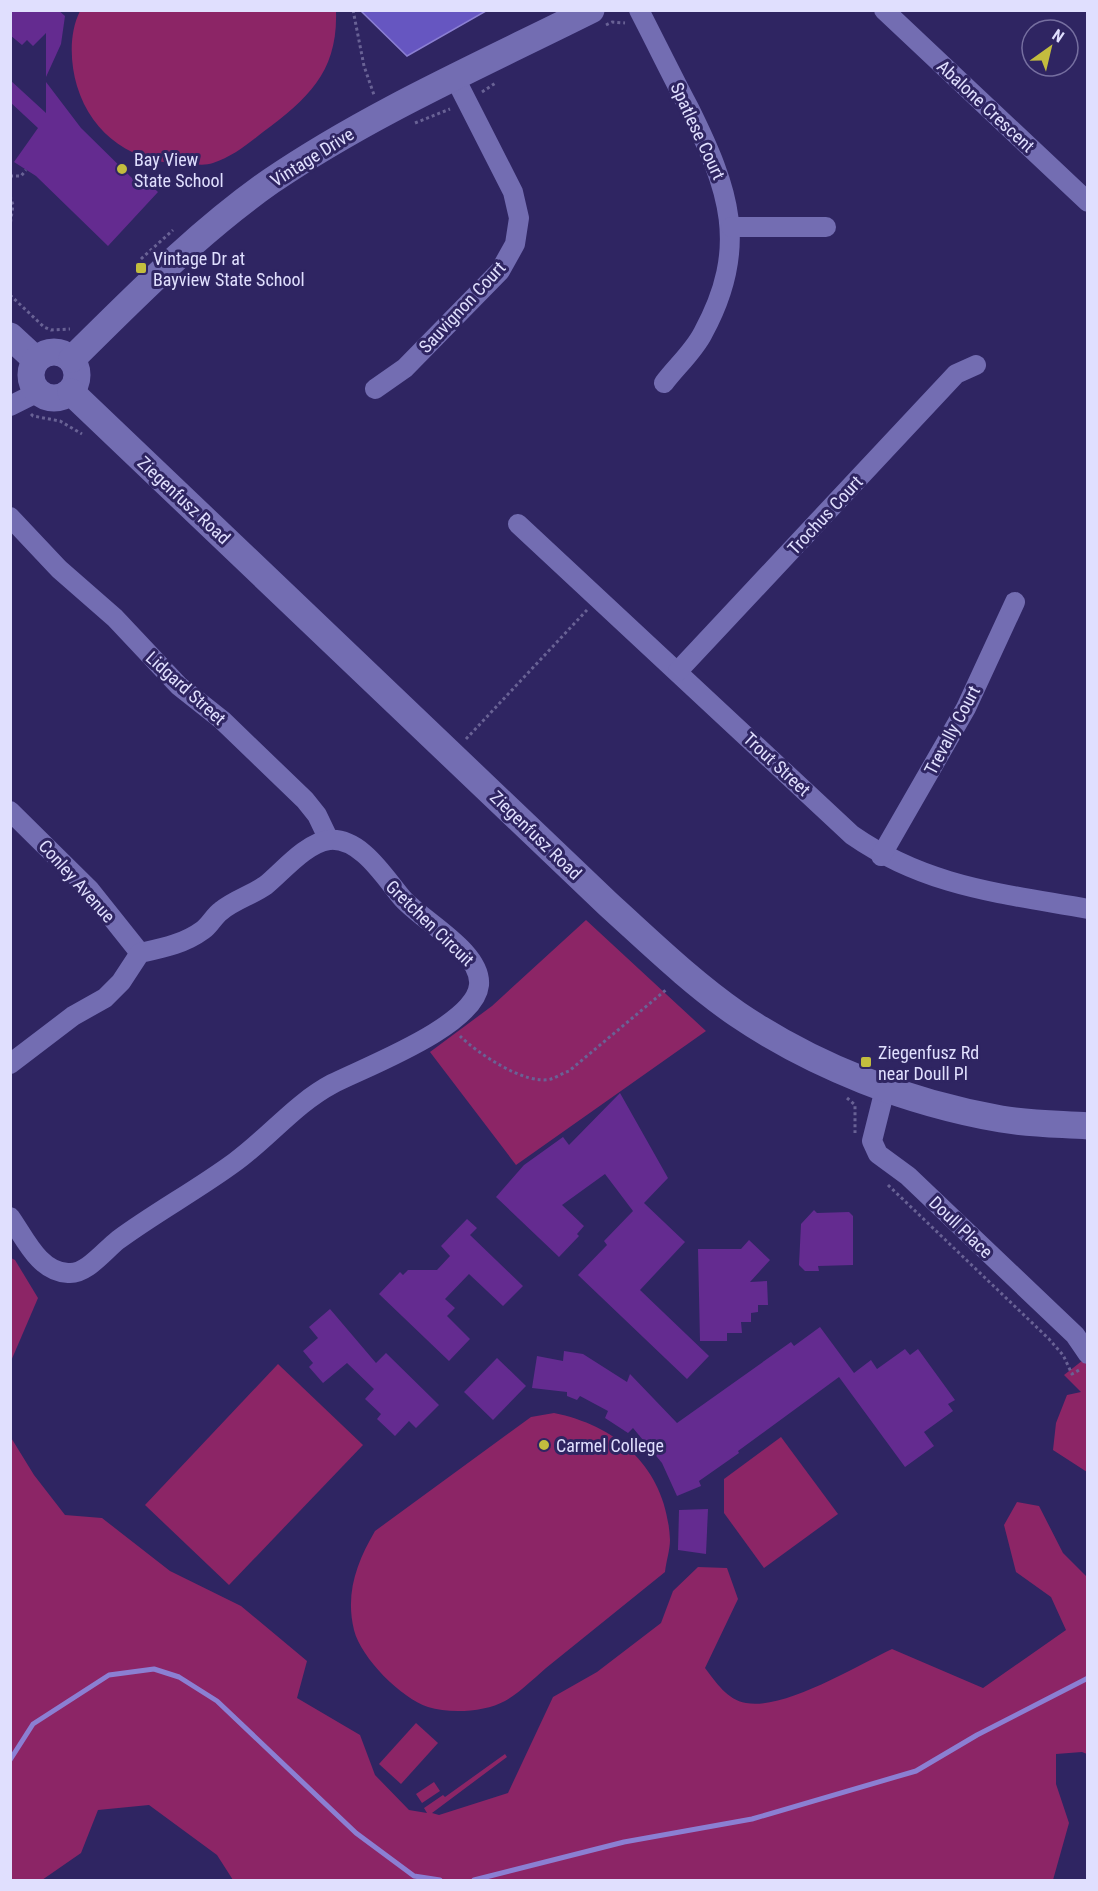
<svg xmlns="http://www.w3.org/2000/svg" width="1098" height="1891" viewBox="0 0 1098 1891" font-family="'Roboto Condensed',sans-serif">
  <rect width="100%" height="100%" fill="#2f2562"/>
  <g fill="#8c2566">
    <path d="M 80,11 L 336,11 C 338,71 309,98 263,132 C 248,144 232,157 213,163 C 205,166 195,164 186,164 C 135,164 92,136 77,86 C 70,62 69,33 80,11 Z"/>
    <path d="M 586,920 L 706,1031 L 516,1165 L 430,1052 L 492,1006 Z"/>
    <path d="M 11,1258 L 15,1260 L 38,1298 L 11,1361 Z"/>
    <path d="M 1087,1357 L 1087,1472 L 1053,1450 L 1056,1423 L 1067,1395 L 1081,1392 L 1064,1375 Z"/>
    <path d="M 278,1364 L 363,1445 L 229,1585 L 145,1505 Z"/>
    <path d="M 554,1413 C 619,1426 667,1470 670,1540 C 670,1550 666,1562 665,1572 C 627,1603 589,1633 551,1664 C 536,1676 521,1692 505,1701 C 485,1712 450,1714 428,1707 C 401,1698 361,1658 354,1630 C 345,1593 357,1562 375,1531 L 531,1417 Z"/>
    <path d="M 10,1436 L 34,1475 L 65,1515 L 102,1518 L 170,1571 L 241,1606 L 307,1661 L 297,1698 L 360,1735 L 375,1775 L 409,1810 L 427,1813 L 424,1808 L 443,1795 L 445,1797 L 505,1754 L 507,1757 L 432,1813 L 439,1815 L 508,1793 L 553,1697 L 597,1672 L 661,1623 L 673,1591 L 698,1567 L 727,1568 L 738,1599 L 705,1668 C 716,1682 727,1700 746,1703 C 785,1710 856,1666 892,1649 L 983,1688 L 1066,1630 L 1051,1597 L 1016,1572 L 1004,1525 L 1017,1502 L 1039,1506 L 1063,1553 L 1088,1578 L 1087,1754 L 1082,1752 L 1056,1754 L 1056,1784 L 1069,1823 L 1053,1880 L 233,1880 L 217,1855 L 149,1805 L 98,1810 L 81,1853 L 42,1880 L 11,1880 Z"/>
    <path d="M 781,1437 L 838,1514 L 764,1568 L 724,1513 L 724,1479 Z"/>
    <path d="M 416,1723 L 438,1743 L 401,1784 L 379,1764 Z"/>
    <path d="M 434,1782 L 440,1791 L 422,1803 L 416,1794 Z"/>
  </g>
  <path fill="#6656c1" stroke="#8b7fd3" stroke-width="1.5" d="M 361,11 L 362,10 L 486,11 L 407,56 Z"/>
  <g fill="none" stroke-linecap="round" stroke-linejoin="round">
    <g stroke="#8b7fd3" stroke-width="5">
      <path d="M 10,1760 L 33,1724 L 109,1675 L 154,1669 L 179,1677 L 217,1701 L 356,1833 L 414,1876 L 440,1880"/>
      <path d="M 474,1880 L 624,1842 L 752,1819 L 916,1771 L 977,1735 L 1088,1678"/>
    </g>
  </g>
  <g fill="#642b90">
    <path d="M 10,10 L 58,10 L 65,16 L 61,44 L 46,77 L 46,33 L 33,46 L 27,40 L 22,45 L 10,35 Z"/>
    <path d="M 10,80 L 46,113 L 46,82 L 81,128 L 139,185 L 144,179 L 158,192 L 108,246 L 36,176 L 14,162 L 38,128 L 10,102 Z"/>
    <path d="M 620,1093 L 668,1178 L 644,1203 L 685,1242 L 640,1290 L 709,1356 L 687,1379 L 578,1275 L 607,1245 L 604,1241 L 633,1211 L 605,1174 L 562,1205 L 584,1226 L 577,1234 L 579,1236 L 559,1257 L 496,1197 L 524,1165 L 563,1137 L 569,1145 Z"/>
    <path d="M 814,1210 L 817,1213 L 849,1212 L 853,1216 L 853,1265 L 818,1266 L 819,1271 L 805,1271 L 799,1265 L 801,1224 Z"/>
    <path d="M 467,1219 L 477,1228 L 470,1235 L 523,1286 L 503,1306 L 469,1274 L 445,1299 L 455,1308 L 447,1316 L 470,1339 L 449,1361 L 379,1294 L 400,1272 L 403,1275 L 408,1270 L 437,1270 L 450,1256 L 441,1246 Z"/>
    <path d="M 749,1240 L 770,1260 L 750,1282 L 767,1281 L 768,1305 L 758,1305 L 758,1312 L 751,1313 L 751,1322 L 741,1322 L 742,1333 L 727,1333 L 727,1341 L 700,1341 L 698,1249 L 741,1249 Z"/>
    <path d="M 330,1309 L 376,1363 L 386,1353 L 439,1405 L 416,1428 L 409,1421 L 395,1436 L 377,1419 L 381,1414 L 365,1399 L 374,1389 L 347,1363 L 323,1383 L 309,1367 L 313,1363 L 303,1351 L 318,1338 L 309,1327 Z"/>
    <path d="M 820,1327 L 854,1373 L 871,1360 L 877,1369 L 905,1349 L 910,1355 L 918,1349 L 955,1400 L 948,1404 L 953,1411 L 924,1432 L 934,1446 L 905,1467 L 839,1377 L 738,1451 L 739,1453 L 699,1481 L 701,1486 L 677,1496 L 662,1463 L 633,1428 L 628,1433 L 605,1418 L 608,1411 L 580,1396 L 577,1400 L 567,1396 L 567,1392 L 532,1388 L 537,1356 L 563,1361 L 564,1351 L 583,1354 L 627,1382 L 630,1374 L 677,1423 L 791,1342 L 794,1346 Z"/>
    <path d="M 497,1358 L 526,1386 L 493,1420 L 464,1392 Z"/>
    <path d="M 708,1509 L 706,1554 L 678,1550 L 679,1510 Z"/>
  </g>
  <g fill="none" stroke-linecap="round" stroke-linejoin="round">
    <g stroke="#696295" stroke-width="3" stroke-dasharray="3 3" stroke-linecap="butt">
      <path d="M 353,10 L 364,66 L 374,95"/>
      <path d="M 606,25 L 612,22 L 625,23"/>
      <path d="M 482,92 L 497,82"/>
      <path d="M 415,123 L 450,109"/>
      <path d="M 10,176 L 21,176 L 26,170"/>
      <path d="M 10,196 L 13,205 L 10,226"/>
      <path d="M 141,259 L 173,230"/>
      <path d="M 10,295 L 44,327 L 51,330 L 70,329"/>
      <path d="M 31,414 L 33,416 L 60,421 L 82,434"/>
      <path d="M 466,739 L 587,610"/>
      <path d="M 460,1036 C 477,1053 526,1086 551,1079 C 557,1077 563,1073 569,1071 L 667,989"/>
      <path d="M 847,1098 L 855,1105 L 855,1133"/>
      <path d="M 888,1185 L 1049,1339 L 1063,1355 L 1072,1374 L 1081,1369"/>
    </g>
    <g stroke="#736db2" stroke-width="20">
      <path d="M 639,10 C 656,43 672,76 689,108 C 729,189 750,247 703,333 C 694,351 676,367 664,383"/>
      <path d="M 884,10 L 1088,202"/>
      <path d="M 731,227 L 826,227"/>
      <path d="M 375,389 L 405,368 L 500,271 L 515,244 L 519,218 L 513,192 L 455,78"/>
      <path d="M 10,406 L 38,392"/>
      <path d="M 10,517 L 59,569 L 115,618 L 179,686 L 222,720 L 305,800 L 317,815 L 329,840"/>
      <path d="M 518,524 L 852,835 C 927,887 1000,893 1088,909"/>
      <path d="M 678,671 L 956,374 L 976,365"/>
      <path d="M 10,811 L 89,889 L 140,953"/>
      <path d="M 881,856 L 966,708 L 1015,602"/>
      <path d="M 10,1064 L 73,1016 L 105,998 L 121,982 L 140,953 C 163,948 184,944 203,930 C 210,925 214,916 221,911 C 234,900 252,895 266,885 C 283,871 306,843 329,840 C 361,837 385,878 403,899 C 424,922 482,952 479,985 C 475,1026 365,1067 332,1084 C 296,1103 268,1138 235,1162 C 197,1190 156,1212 118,1240 C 104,1251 86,1275 68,1273 C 39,1272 25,1238 10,1217"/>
      <path d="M 885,1089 L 872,1141 L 878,1154 L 908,1176 L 1075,1335 L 1088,1354"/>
    </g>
    <g stroke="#736db2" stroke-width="27">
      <path d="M 10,336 L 36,360"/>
      <circle cx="54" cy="375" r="23"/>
      <path d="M 72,359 C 135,297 198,232 271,181 C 371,113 483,64 591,10"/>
      <path d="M 71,392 L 609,905 C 651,943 691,982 737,1014 C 815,1067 909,1103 1001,1119 C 1029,1124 1059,1124 1088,1126"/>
    </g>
  </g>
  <g fill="#c3bd3e" stroke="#2f2562" stroke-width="2">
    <circle cx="122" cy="169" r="6"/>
    <rect x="135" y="262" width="12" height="12" rx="3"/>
    <rect x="860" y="1056" width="12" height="12" rx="3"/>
    <circle cx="544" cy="1445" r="6"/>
  </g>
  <g text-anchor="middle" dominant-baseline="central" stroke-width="6" stroke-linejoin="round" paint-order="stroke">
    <g font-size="18" fill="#e0dffe" stroke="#2f2562">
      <text transform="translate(986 106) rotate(43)">Abalone Crescent</text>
      <text transform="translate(698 131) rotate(65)">Spatlese Court</text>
      <text transform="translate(312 157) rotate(-32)">Vintage Drive</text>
      <text transform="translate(462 307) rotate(-47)">Sauvignon Court</text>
      <text transform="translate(184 500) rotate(43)">Ziegenfusz Road</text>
      <text transform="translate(825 515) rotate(-47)">Trochus Court</text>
      <text transform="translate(186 688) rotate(42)">Lidgard Street</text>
      <text transform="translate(952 730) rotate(-62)">Trevally Court</text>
      <text transform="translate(777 764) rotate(43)">Trout Street</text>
      <text transform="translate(536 835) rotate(44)">Ziegenfusz Road</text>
      <text transform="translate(77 881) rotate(48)">Conley Avenue</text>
      <text transform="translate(430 923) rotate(44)">Gretchen Circuit</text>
      <text transform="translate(961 1227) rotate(44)">Doull Place</text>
    </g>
    <g font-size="18" fill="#e0dffe" stroke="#2f2562" text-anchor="start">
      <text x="134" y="159">Bay View<tspan x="134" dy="21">State School</tspan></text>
      <text x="153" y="258">Vintage Dr at<tspan x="153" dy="21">Bayview State School</tspan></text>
      <text x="878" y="1052">Ziegenfusz Rd<tspan x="878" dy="21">near Doull Pl</tspan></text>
      <text x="556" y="1445">Carmel College</text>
    </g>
  </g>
  <rect width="1098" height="1891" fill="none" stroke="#e0dffe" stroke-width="24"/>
  <g transform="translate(1050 48) rotate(34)"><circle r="28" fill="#2f2562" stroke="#766fa0" stroke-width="1.5"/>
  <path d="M0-4.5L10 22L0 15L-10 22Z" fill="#c3bd3e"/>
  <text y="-9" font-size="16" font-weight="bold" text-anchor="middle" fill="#e0dffe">N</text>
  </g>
</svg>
